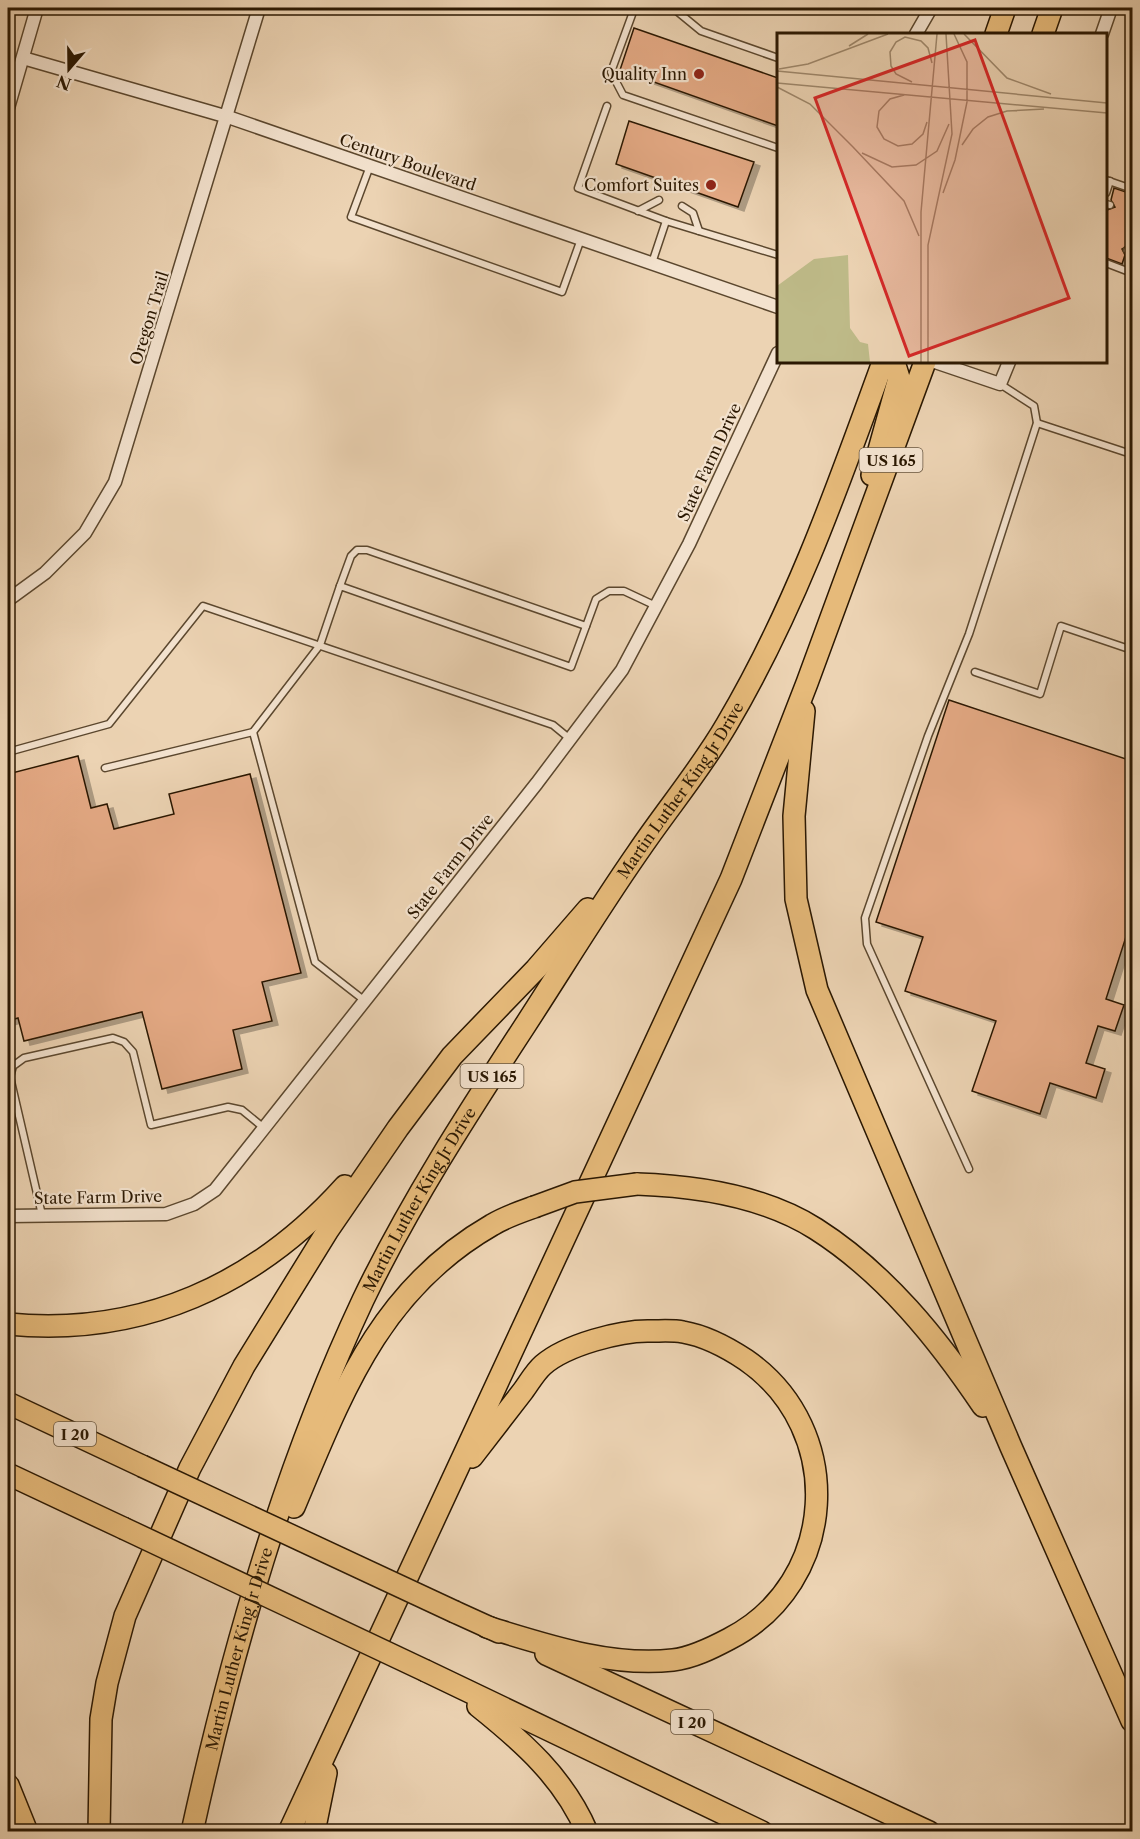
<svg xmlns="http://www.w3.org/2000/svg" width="1140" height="1839" viewBox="0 0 1140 1839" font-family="'Libre Caslon Text',serif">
  <defs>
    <filter id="shadow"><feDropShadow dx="6" dy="4" stdDeviation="0" flood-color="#0004"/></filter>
  </defs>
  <rect width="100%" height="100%" fill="#ecd3b3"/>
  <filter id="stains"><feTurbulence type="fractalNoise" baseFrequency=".00333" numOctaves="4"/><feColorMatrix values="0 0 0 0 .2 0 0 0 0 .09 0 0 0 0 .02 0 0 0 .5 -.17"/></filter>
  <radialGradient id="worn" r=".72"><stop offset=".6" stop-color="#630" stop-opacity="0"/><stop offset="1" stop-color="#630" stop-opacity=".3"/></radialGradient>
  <g fill="#e5aa85" stroke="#2b1802" stroke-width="1.5" filter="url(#shadow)">
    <path d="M 634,28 L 778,78 L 778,126 L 620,70 Z"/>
    <path d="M 629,121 L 754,162 L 738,207 L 616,164 Z"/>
    <path d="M 1114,188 L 1132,194 L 1132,233 L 1129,245 L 1122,249 L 1125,255 L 1122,264 L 1106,258 L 1106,215 L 1107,210 L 1115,207 L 1111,200 Z"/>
    <path d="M 949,700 L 1132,761 L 1132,918 L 1106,999 L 1124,1005 L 1115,1031 L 1098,1026 L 1086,1063 L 1105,1069 L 1096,1098 L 1050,1083 L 1040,1114 L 972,1091 L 996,1021 L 905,991 L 923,937 L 876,922 Z"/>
    <path d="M 78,756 L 91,808 L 107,804 L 114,829 L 174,814 L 169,794 L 250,774 L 301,973 L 262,982 L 272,1021 L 233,1030 L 242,1069 L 162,1089 L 142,1012 L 24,1041 L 18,1018 L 8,1021 L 8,774 Z"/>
  </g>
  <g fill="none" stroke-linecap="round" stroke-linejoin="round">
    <g stroke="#5b472e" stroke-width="9">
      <g id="lane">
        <path d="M 638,8 L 633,12 L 611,72 L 623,95 L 778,148"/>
        <path d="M 673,8 L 701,31 L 778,58"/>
        <path d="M 607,106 L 578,188 L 666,221 L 652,263"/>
        <path d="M 370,166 L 351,217 L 562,292 L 581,239"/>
        <path d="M 1106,180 L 1132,189"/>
        <path d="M 1106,193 L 1110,181"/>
        <path d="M 1106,204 L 1110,205"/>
        <path d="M 682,206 L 693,213 L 699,231"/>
        <path d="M 638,211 L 659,200"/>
        <path d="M 666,221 L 778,255"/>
        <path d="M 1127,250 L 1132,252"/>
        <path d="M 1106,263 L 1132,273"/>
        <path d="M 1037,423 L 1128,453"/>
        <path d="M 340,586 L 351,556 L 357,550 L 367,550 L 586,626"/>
        <path d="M 975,672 L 1040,694 L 1061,626 L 1132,650"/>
        <path d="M 253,732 L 315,962 L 365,1001"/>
        <path d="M 8,752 L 109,724 L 203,606 L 553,725 L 570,739"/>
        <path d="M 105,768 L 253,732 L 320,645 L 340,586 L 571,667 L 596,599 L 609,591 L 624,591 L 656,606"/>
        <path d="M 969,1169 L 867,944 L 865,918 L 928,736 L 969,634 L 1037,423 L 1034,406 L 1000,384"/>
        <path d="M 42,1215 L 10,1077 L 13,1066 L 24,1058 L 113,1038 L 124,1042 L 133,1052 L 151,1125 L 228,1107 L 242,1110 L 264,1128"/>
      </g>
    </g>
    <g stroke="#5b472e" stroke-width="15">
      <g id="street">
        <path d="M 916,34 L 931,8"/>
        <path d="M 1102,34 L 1111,8"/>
        <path d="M 23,58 L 228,117 L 778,307"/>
        <path d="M 8,108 L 37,8"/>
        <path d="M 935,362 L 1000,384 L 1009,362"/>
        <path d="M 8,600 L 45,573 L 85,533 L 115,482 L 259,8"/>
        <path d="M 8,1216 L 166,1214 L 194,1204 L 215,1190 L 537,783 L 622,670 L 689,544 L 778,353"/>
      </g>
    </g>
    <g stroke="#2b1802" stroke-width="24">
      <g id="highway">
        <path d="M 996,34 L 1005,8"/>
        <path d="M 1043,34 L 1052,8"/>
        <path d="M 872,475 L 899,378 L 894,362"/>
        <path d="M 804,711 L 794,816 L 796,899 L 817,990 L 1011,1447 L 1132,1721"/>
        <path d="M 637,1184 C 697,1186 764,1196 816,1229 C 885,1273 938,1339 983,1406"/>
        <path d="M 8,1324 C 142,1337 256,1285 345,1186"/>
        <path d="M 8,1403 L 142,1466"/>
        <path d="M 472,1457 C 489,1435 506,1413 523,1391 C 529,1383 535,1372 543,1365 C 566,1345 621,1330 651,1331 C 661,1331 673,1330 683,1332 C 706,1336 728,1348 746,1360 C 847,1430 838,1583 729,1639 C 712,1648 692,1658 673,1660 C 610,1667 546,1645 487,1627"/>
        <path d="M 8,1474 L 123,1528"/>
        <path d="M 294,1507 C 342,1393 379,1290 492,1225 C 505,1217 520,1212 534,1207"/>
        <path d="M 455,1612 L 499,1632"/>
        <path d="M 546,1654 L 929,1832"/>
        <path d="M 426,1671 L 762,1832"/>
        <path d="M 478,1706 C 523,1742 564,1778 587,1832"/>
        <path d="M 8,1785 L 27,1832"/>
        <path d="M 99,1832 L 101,1719 L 107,1683 L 125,1616 L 190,1468 L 244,1366 L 328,1230 L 398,1128 L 452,1056 L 536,969 L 588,909"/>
        <path id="s1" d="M 192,1832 C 232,1650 284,1468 363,1300 C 409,1204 468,1113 526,1024 C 563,967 599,908 638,852 C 667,809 701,769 727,724 C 795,609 838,486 883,362"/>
        <path d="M 289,1832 L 731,879 L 807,683 L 925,362"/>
        <path d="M 314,1832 L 326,1773"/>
      </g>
    </g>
    <use href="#lane" stroke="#f3e2ce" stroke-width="6"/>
    <use href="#street" stroke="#f3e2ce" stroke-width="12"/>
    <use href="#highway" stroke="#e6ba7a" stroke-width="21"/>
    <g stroke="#2b1802" stroke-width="24" stroke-linecap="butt">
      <g id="highway-bridge">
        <path d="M 534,1207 L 575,1192 L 637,1184"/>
        <path d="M 142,1466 L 455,1612"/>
        <path d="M 123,1528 L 426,1671"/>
      </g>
    </g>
    <use href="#highway-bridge" stroke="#e6ba7a" stroke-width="21"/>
  </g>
  <g fill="#8f2418" stroke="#f3e2ce" stroke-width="2">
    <circle cx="699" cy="74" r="6"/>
    <circle cx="711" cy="185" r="6"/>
  </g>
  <g text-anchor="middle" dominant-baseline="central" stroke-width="4.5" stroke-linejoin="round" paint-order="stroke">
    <g fill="#f3e2ce" stroke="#67553f" stroke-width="1.5">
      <rect x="859.5" y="448" width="63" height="24" rx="4.5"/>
      <rect x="460.5" y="1064" width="63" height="24" rx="4.5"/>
      <rect x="54" y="1422" width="42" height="24" rx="4.5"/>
      <rect x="671" y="1710" width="42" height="24" rx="4.5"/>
    </g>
    <g font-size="15" font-weight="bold" fill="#2b1802">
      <text x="891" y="460">US 165</text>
      <text x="492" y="1076">US 165</text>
      <text x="75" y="1434">I 20</text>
      <text x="692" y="1722">I 20</text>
    </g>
    <g font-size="16" fill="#2b1802" stroke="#f3e2ce" text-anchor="end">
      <text x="687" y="74">Quality Inn</text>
      <text x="699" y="185">Comfort Suites</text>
    </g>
    <g font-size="16" fill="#2b1802" stroke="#f3e2ce">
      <text transform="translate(408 162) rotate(19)">Century Boulevard</text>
      <text transform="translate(149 318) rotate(-73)">Oregon Trail</text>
      <text transform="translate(709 462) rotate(-65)">State Farm Drive</text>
      <text stroke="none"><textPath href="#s1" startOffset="1161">Martin Luther King Jr Drive</textPath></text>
      <text transform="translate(450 866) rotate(-52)">State Farm Drive</text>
      <text transform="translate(98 1197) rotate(-1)">State Farm Drive</text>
      <text stroke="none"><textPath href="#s1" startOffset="675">Martin Luther King Jr Drive</textPath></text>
      <text stroke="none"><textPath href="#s1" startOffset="189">Martin Luther King Jr Drive</textPath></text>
    </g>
  </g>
  <g transform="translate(777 33)">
    <rect width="330" height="330" fill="#ecd3b3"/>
    <path d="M 71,222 L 73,295 L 83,309 L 91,311 L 93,329 L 0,329 L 0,253 L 37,226 Z" fill="#beba88"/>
    <path fill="none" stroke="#9f886c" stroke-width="1.5" d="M 187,1 L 230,45 L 274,61M 72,13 L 91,1M 2,36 L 31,31 L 111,1M 0,38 L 330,70M 135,49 L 119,41 L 114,33 L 113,19 L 119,9 L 128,4 L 144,8 L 151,15 L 155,30M 0,50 L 330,80M 0,54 L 33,71 L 76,114 L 127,168 L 142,203M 127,62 L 113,66 L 102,78 L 100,94 L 107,106 L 121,113 L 135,111 L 146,101 L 150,89M 185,112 L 196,96 L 211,84 L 230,78 L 267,76M 85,120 L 115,134 L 139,132 L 160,118 L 172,91M 166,160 L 178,127 L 190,69 L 190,29 L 177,1M 144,329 L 144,179 L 160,1M 151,329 L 151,212 L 175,101 L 169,1"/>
    <path fill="#d62828" fill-opacity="0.15" stroke="#d62828" stroke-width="3" d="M 198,7 L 292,265 L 132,323 L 38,65 Z"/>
    <rect width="330" height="330" fill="none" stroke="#2b1802" stroke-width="3"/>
  </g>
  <rect width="1140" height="1839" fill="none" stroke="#ecd3b3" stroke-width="30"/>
  <rect x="9" y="9" width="1122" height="1821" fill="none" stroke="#2b1802" stroke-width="3"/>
  <rect x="15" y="15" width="1110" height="1809" fill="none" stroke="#2b1802" stroke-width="1.5"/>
  <g transform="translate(69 69) rotate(200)" stroke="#f3e2ce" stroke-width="4.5" paint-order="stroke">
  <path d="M0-4.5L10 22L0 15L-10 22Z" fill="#2b1802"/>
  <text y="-9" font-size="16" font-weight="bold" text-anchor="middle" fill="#2b1802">N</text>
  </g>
  <rect width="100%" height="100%" filter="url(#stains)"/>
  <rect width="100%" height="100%" fill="url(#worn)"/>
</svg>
